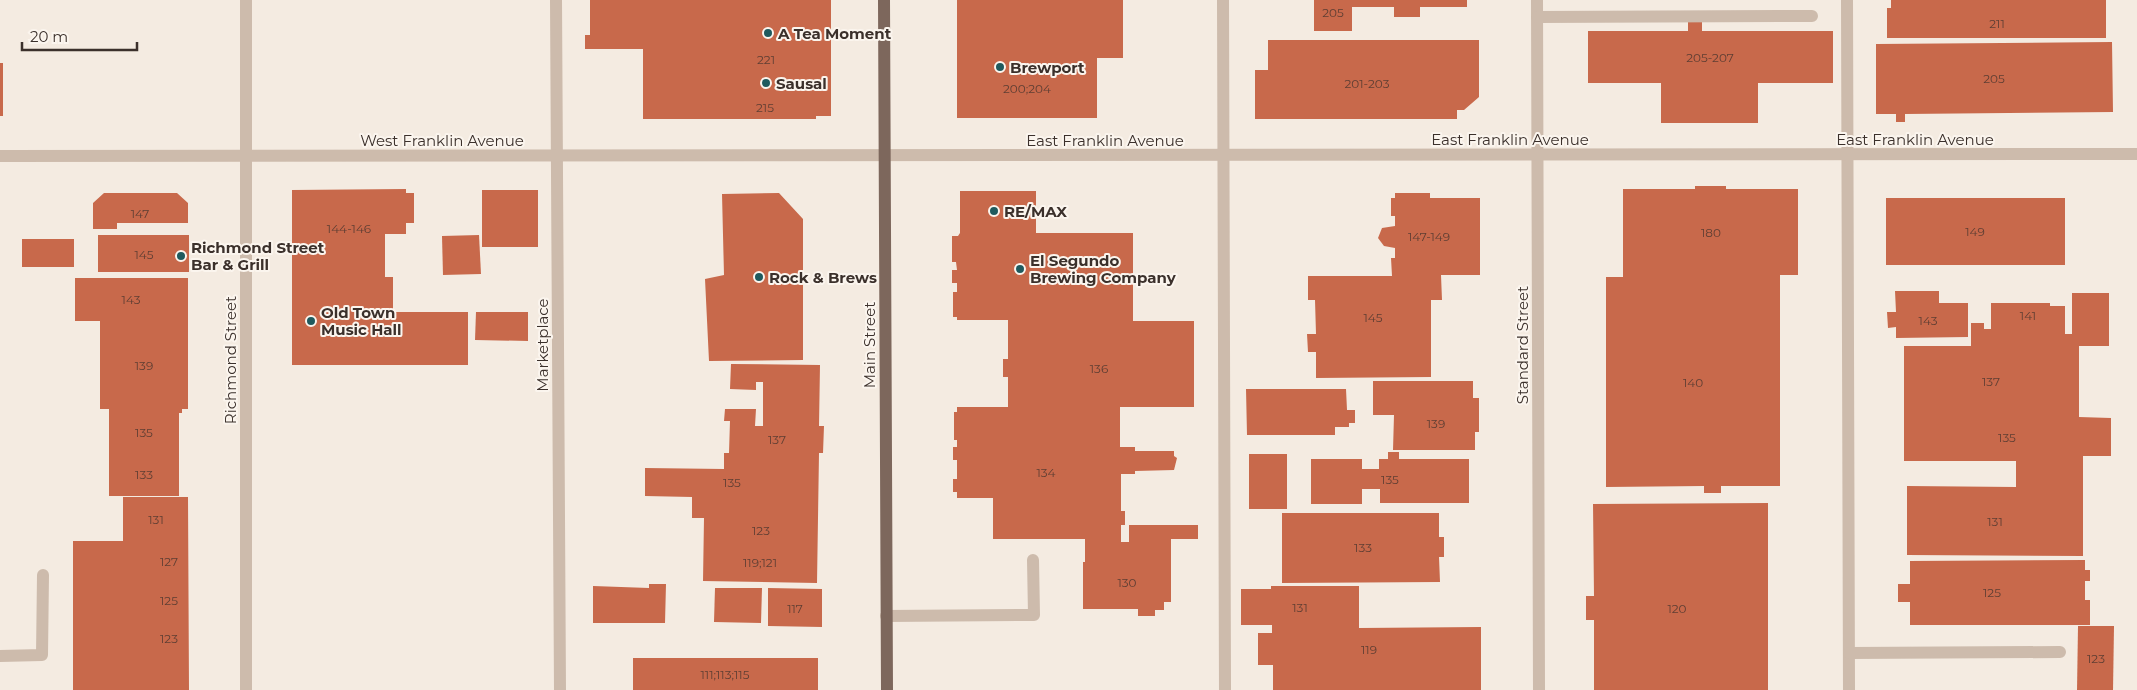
<svg xmlns="http://www.w3.org/2000/svg" width="2137" height="690" viewBox="0 0 2137 690" font-family="Montserrat,sans-serif">
  <rect width="100%" height="100%" fill="#f4ebe1"/>
  <g fill="#c8694b">
    <path d="M 590,0 L 831,0 L 831,116 L 816,116 L 816,119 L 643,119 L 643,49 L 585,49 L 585,35 L 590,35 Z"/>
    <path d="M 957,0 L 1123,0 L 1123,58 L 1097,58 L 1097,118 L 957,118 Z"/>
    <path d="M 1314,0 L 1467,0 L 1467,7 L 1420,7 L 1420,17 L 1394,17 L 1394,7 L 1352,7 L 1352,31 L 1314,31 Z"/>
    <path d="M 1891,0 L 2106,0 L 2106,38 L 1887,38 L 1887,8 L 1891,8 Z"/>
    <path d="M 1688,22 L 1702,22 L 1702,31 L 1833,31 L 1833,83 L 1758,83 L 1758,123 L 1661,123 L 1661,83 L 1588,83 L 1588,31 L 1688,31 Z"/>
    <path d="M 1268,40 L 1479,40 L 1479,97 L 1464,110 L 1457,110 L 1457,119 L 1255,119 L 1255,70 L 1268,70 Z"/>
    <path d="M 2112,42 L 2113,112 L 1905,114 L 1905,122 L 1896,122 L 1896,114 L 1876,114 L 1876,44 Z"/>
    <rect x="0" y="63" width="3" height="53"/>
    <path d="M 1695,186 L 1726,186 L 1726,189 L 1798,189 L 1798,275 L 1780,275 L 1780,486 L 1721,486 L 1721,493 L 1704,493 L 1704,486 L 1606,487 L 1606,277 L 1623,277 L 1623,189 L 1695,189 Z"/>
    <path d="M 406,189 L 406,193 L 414,193 L 414,223 L 406,223 L 406,234 L 385,234 L 385,277 L 393,277 L 393,312 L 468,312 L 468,365 L 292,365 L 292,190 Z"/>
    <rect x="482" y="190" width="56" height="57"/>
    <path d="M 960,191 L 1036,191 L 1036,233 L 1133,233 L 1133,321 L 1194,321 L 1194,407 L 1120,407 L 1120,447 L 1135,447 L 1135,451 L 1174,451 L 1174,456 L 1177,458 L 1174,470 L 1135,471 L 1135,474 L 1121,474 L 1121,511 L 1125,511 L 1125,525 L 1121,525 L 1121,542 L 1129,542 L 1129,525 L 1198,525 L 1198,539 L 1171,539 L 1171,602 L 1164,602 L 1164,610 L 1155,610 L 1155,616 L 1138,616 L 1138,609 L 1083,609 L 1083,562 L 1085,562 L 1085,539 L 993,539 L 993,498 L 957,498 L 957,492 L 953,492 L 953,479 L 957,479 L 957,460 L 953,460 L 953,447 L 957,447 L 957,440 L 954,440 L 954,412 L 957,412 L 957,407 L 1008,407 L 1008,377 L 1003,377 L 1003,359 L 1008,359 L 1008,320 L 957,320 L 957,317 L 953,317 L 953,292 L 957,292 L 957,283 L 952,283 L 952,270 L 957,270 L 956,262 L 952,262 L 952,236 L 958,236 L 960,233 Z"/>
    <path d="M 104,193 L 177,193 L 188,203 L 188,223 L 117,223 L 117,229 L 93,229 L 93,203 Z"/>
    <path d="M 779,193 L 803,219 L 803,360 L 709,361 L 705,279 L 724,275 L 722,194 Z"/>
    <path d="M 1395,193 L 1430,193 L 1430,198 L 1480,198 L 1480,275 L 1441,275 L 1442,300 L 1431,300 L 1431,377 L 1316,378 L 1316,352 L 1308,352 L 1307,334 L 1316,334 L 1315,300 L 1308,300 L 1308,276 L 1392,276 L 1391,258 L 1395,258 L 1395,248 L 1384,246 L 1378,238 L 1382,228 L 1395,226 L 1395,216 L 1391,216 L 1391,198 L 1395,198 Z"/>
    <rect x="1886" y="198" width="179" height="67"/>
    <rect x="98" y="235" width="91" height="37"/>
    <path d="M 479,235 L 481,274 L 443,275 L 442,236 Z"/>
    <rect x="22" y="239" width="52" height="28"/>
    <path d="M 75,278 L 188,278 L 188,409 L 182,409 L 182,413 L 179,413 L 179,496 L 109,496 L 109,409 L 100,409 L 100,321 L 75,321 Z"/>
    <path d="M 1895,291 L 1939,291 L 1939,303 L 1968,303 L 1968,337 L 1896,338 L 1896,327 L 1888,328 L 1887,312 L 1896,312 Z"/>
    <path d="M 2072,293 L 2109,293 L 2109,346 L 2079,346 L 2079,417 L 2111,418 L 2111,456 L 2083,456 L 2083,556 L 1907,555 L 1907,486 L 2016,487 L 2016,461 L 1904,461 L 1904,346 L 1971,346 L 1971,323 L 1984,323 L 1984,329 L 1991,329 L 1991,303 L 2050,303 L 2050,306 L 2065,306 L 2065,334 L 2072,334 Z"/>
    <path d="M 476,312 L 528,312 L 528,341 L 475,340 Z"/>
    <path d="M 731,364 L 820,365 L 819,426 L 824,426 L 823,453 L 819,453 L 817,583 L 703,581 L 704,518 L 692,518 L 692,497 L 645,496 L 645,468 L 724,469 L 724,453 L 729,453 L 730,421 L 724,421 L 725,409 L 756,409 L 755,426 L 763,426 L 763,382 L 756,382 L 756,390 L 730,389 Z"/>
    <path d="M 1373,381 L 1473,381 L 1473,398 L 1479,398 L 1479,432 L 1475,432 L 1475,450 L 1393,450 L 1394,415 L 1373,415 Z"/>
    <path d="M 1246,389 L 1346,389 L 1347,410 L 1355,410 L 1355,423 L 1349,423 L 1349,427 L 1335,427 L 1335,435 L 1247,435 Z"/>
    <path d="M 1388,452 L 1399,452 L 1399,459 L 1469,459 L 1469,503 L 1380,503 L 1380,489 L 1362,489 L 1362,504 L 1311,504 L 1311,459 L 1362,459 L 1362,469 L 1379,469 L 1379,459 L 1388,459 Z"/>
    <rect x="1249" y="454" width="38" height="55"/>
    <path d="M 123,497 L 188,497 L 189,690 L 73,690 L 73,541 L 123,541 Z"/>
    <path d="M 1768,503 L 1768,690 L 1594,690 L 1594,620 L 1586,620 L 1586,596 L 1594,596 L 1593,504 Z"/>
    <path d="M 1282,513 L 1439,513 L 1439,537 L 1444,537 L 1444,557 L 1439,557 L 1440,582 L 1282,583 Z"/>
    <path d="M 2085,560 L 2085,570 L 2090,570 L 2090,581 L 2085,581 L 2085,600 L 2090,600 L 2090,625 L 1910,625 L 1910,602 L 1898,602 L 1898,584 L 1910,584 L 1910,561 Z"/>
    <path d="M 649,584 L 666,584 L 665,623 L 593,623 L 593,586 L 649,588 Z"/>
    <path d="M 1271,586 L 1359,586 L 1359,628 L 1481,627 L 1481,690 L 1273,690 L 1273,665 L 1258,665 L 1258,633 L 1272,633 L 1272,625 L 1241,625 L 1241,589 L 1271,589 Z"/>
    <path d="M 715,588 L 762,588 L 761,623 L 714,622 Z"/>
    <path d="M 768,588 L 822,589 L 822,627 L 768,626 Z"/>
    <path d="M 2078,626 L 2114,626 L 2113,690 L 2077,690 Z"/>
    <rect x="633" y="658" width="185" height="32"/>
  </g>
  <g fill="none" stroke-linecap="round" stroke-linejoin="round">
    <g stroke="#cdbbac" stroke-width="12">
      <path d="M 556,0 L 560,690"/>
      <path d="M 1223,0 L 1225,690"/>
      <path d="M 1537,0 L 1539,690"/>
      <path d="M 1847,0 L 1849,690"/>
      <path d="M 1537,17 L 1812,16"/>
      <path d="M 0,156 L 2137,154"/>
      <path d="M 886,616 L 1034,615 L 1033,560"/>
      <path d="M 1849,653 L 2060,652"/>
      <path d="M 0,656 L 42,655 L 43,575"/>
      <path d="M 246,690 L 246,0"/>
    </g>
    <path stroke="#7d675c" stroke-width="12" d="M 884,0 L 887,690"/>
  </g>
  <g fill="#1f5a5e" stroke="#fbf5ee" stroke-width="2">
    <circle cx="768" cy="33" r="5"/>
    <circle cx="1000" cy="67" r="5"/>
    <circle cx="766" cy="83" r="5"/>
    <circle cx="994" cy="211" r="5"/>
    <circle cx="181" cy="256" r="5"/>
    <circle cx="1020" cy="269" r="5"/>
    <circle cx="759" cy="277" r="5"/>
    <circle cx="311" cy="321" r="5"/>
  </g>
  <g text-anchor="middle" dominant-baseline="central" stroke-width="4" stroke-linejoin="round" paint-order="stroke">
    <g font-size="12" fill="#5e3e33">
      <text x="1333" y="12">205</text>
      <text x="1997" y="23">211</text>
      <text x="1710" y="57">205-207</text>
      <text x="766" y="59">221</text>
      <text x="1994" y="78">205</text>
      <text x="1367" y="83">201-203</text>
      <text x="1027" y="88">200;204</text>
      <text x="765" y="107">215</text>
      <text x="140" y="213">147</text>
      <text x="349" y="228">144-146</text>
      <text x="1975" y="231">149</text>
      <text x="1711" y="232">180</text>
      <text x="1429" y="236">147-149</text>
      <text x="144" y="254">145</text>
      <text x="131" y="299">143</text>
      <text x="2028" y="315">141</text>
      <text x="1373" y="317">145</text>
      <text x="1928" y="320">143</text>
      <text x="144" y="365">139</text>
      <text x="1099" y="368">136</text>
      <text x="1991" y="381">137</text>
      <text x="1693" y="382">140</text>
      <text x="1436" y="423">139</text>
      <text x="144" y="432">135</text>
      <text x="2007" y="437">135</text>
      <text x="777" y="439">137</text>
      <text x="1046" y="472">134</text>
      <text x="144" y="474">133</text>
      <text x="1390" y="479">135</text>
      <text x="732" y="482">135</text>
      <text x="156" y="519">131</text>
      <text x="1995" y="521">131</text>
      <text x="761" y="530">123</text>
      <text x="1363" y="547">133</text>
      <text x="169" y="561">127</text>
      <text x="760" y="562">119;121</text>
      <text x="1127" y="582">130</text>
      <text x="1992" y="592">125</text>
      <text x="169" y="600">125</text>
      <text x="1300" y="607">131</text>
      <text x="795" y="608">117</text>
      <text x="1677" y="608">120</text>
      <text x="169" y="638">123</text>
      <text x="1369" y="649">119</text>
      <text x="2096" y="658">123</text>
      <text x="725" y="674">111;113;115</text>
    </g>
    <g font-size="15" font-weight="bold" fill="#3b302b" stroke="#fbf5ee" text-anchor="start">
      <text x="778" y="33">A Tea Moment</text>
      <text x="1010" y="67">Brewport</text>
      <text x="776" y="83">Sausal</text>
      <text x="1004" y="211">RE/MAX</text>
      <text x="191" y="247">Richmond Street<tspan x="191" dy="17">Bar &amp; Grill</tspan></text>
      <text x="1030" y="260">El Segundo<tspan x="1030" dy="17">Brewing Company</tspan></text>
      <text x="769" y="277">Rock &amp; Brews</text>
      <text x="321" y="312">Old Town<tspan x="321" dy="17">Music Hall</tspan></text>
    </g>
    <g font-size="15" fill="#3b302b" stroke="#fbf5ee">
      <text x="1510" y="139">East Franklin Avenue</text>
      <text x="1915" y="139">East Franklin Avenue</text>
      <text x="442" y="140">West Franklin Avenue</text>
      <text x="1105" y="140">East Franklin Avenue</text>
      <text transform="translate(542 345) rotate(-90)">Marketplace</text>
      <text transform="translate(869 345) rotate(-90)">Main Street</text>
      <text transform="translate(1522 345) rotate(-90)">Standard Street</text>
      <text transform="translate(230 360) rotate(-90)">Richmond Street</text>
    </g>
  </g>
  <path d="M22 42v8h115v-8" fill="none" stroke="#3b302b" stroke-width="2.5"/>
  <text x="30" y="42" font-size="15" fill="#3b302b" stroke="#fbf5ee" stroke-width="4" paint-order="stroke">20 m</text>
</svg>
